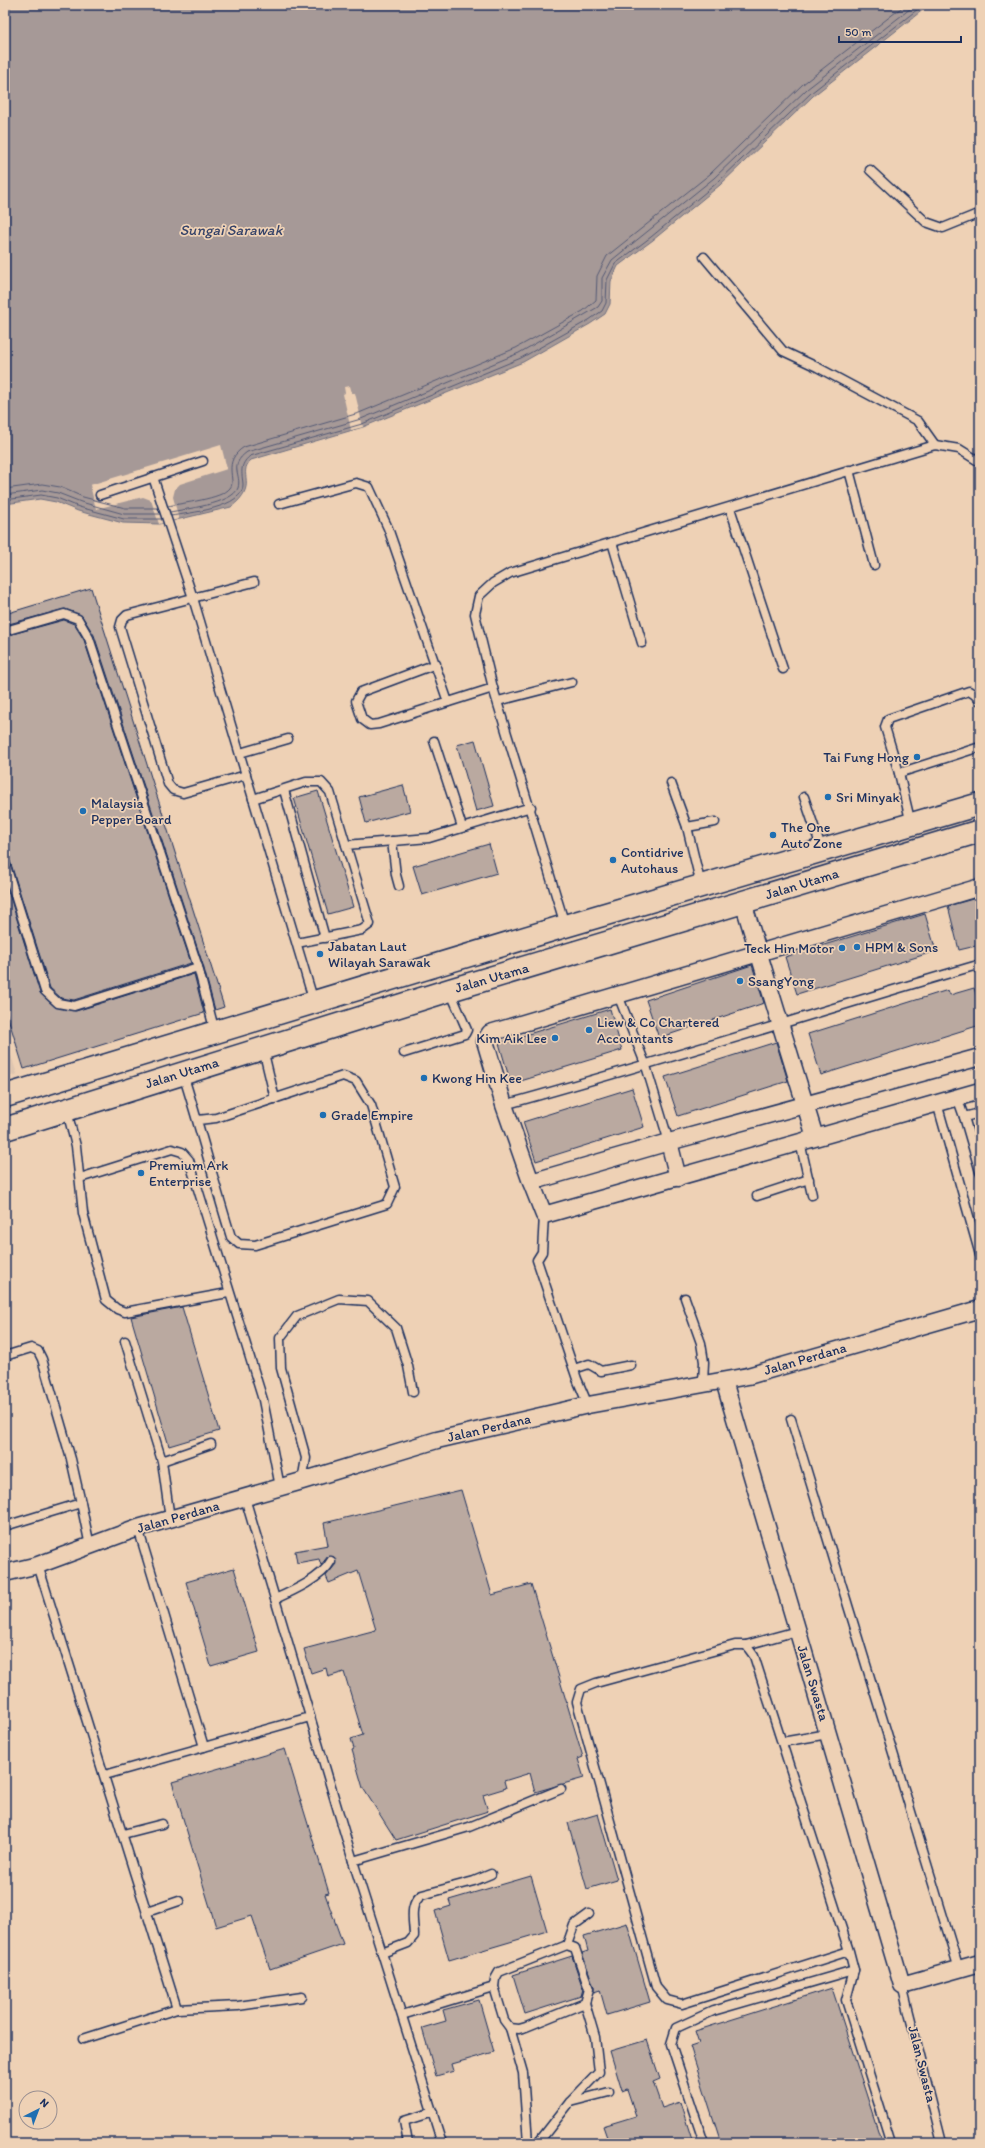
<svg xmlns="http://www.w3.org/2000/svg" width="985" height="2148" viewBox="0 0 985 2148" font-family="Itim,sans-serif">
  <rect width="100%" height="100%" fill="#eed1b5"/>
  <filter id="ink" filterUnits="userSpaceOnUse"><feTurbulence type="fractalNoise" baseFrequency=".025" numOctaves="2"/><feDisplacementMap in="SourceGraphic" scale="8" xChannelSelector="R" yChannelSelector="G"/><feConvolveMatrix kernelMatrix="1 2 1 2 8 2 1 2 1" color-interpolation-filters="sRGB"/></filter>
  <g filter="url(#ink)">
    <path fill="#dec5af" d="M 5,1037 L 17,1074 L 5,1078 Z"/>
    <path fill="#a69997" stroke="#6e6f80" d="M 5,5 L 929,5 L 813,96 L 720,185 L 653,240 L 618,266 L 611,281 L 610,304 L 605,314 L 590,324 L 523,362 L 363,427 L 251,460 C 236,474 260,485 231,507 L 159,524 L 123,523 L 78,511 L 56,502 L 40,499 L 5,504 Z"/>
    <g fill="#eed1b5">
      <path d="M 350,386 L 352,393 L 355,393 L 363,427 L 351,430 L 343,394 L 345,393 L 344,387 Z"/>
      <path d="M 221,445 L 227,469 L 180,484 L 175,489 L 173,497 L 179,519 L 159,524 L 151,500 L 143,497 L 96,509 L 90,485 Z"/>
    </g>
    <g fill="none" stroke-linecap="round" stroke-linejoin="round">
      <g stroke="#535975" stroke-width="1">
        <path d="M 5,489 L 42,484 L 60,487 L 83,497 L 125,508 L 158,508"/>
        <path d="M 5,495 L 42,490 L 58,493 L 81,502 L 124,514 L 160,514"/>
        <path d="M 5,500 L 41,495 L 57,498 L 79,507 L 124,519 L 161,519"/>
        <path d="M 168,506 C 182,503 222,499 230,488 C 237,480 221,462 244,447 L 359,413 L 516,348 L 583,311 L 596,300 L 597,276 L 607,256 L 710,174 L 803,84 L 905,5"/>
        <path d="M 170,512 C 185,509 232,504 238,488 C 242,474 228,466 247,452 L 361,419 L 519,353 L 598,307 L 602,301 L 602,278 L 612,260 L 714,178 L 807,89 L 915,5"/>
        <path d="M 171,516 C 188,513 245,508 243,484 C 242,473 239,465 250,456 L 362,424 L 521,358 L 589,320 L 602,311 L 606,303 L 607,280 L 615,264 L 651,237 L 718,182 L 811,93 L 923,5"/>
      </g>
    </g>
    <g fill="#baa9a0" stroke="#1b2f5e">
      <path d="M 91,588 L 224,1007 L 215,1010 L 203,965 L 94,635 L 82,616 L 65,609 L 5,625 L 5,614 Z"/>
      <path d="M 64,620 L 74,624 L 84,640 L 191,963 L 74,1000 L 61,998 L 50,988 L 10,861 L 5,858 L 5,636 Z"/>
      <path d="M 475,740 L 494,806 L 476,811 L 457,745 Z"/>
      <path d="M 403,785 L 410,811 L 366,823 L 359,797 Z"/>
      <path d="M 318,791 L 353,907 L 328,914 L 294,798 Z"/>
      <path d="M 489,844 L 497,873 L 422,895 L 413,866 Z"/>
      <path d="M 5,881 L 40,993 L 55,1007 L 76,1011 L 194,974 L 204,1013 L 24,1069 L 5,1008 Z"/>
      <path d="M 980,897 L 980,945 L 959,950 L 948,906 Z"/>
      <path d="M 925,914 L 936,951 L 797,994 L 785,957 Z"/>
      <path d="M 752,965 L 764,1003 L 659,1038 L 646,1000 Z"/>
      <path d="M 974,988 L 980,1007 L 980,1025 L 821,1075 L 808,1034 L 948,990 L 950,995 Z"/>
      <path d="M 610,1009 L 622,1050 L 511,1084 L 499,1043 Z"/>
      <path d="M 776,1042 L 788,1081 L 678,1116 L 665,1077 Z"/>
      <path d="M 632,1088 L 644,1127 L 536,1161 L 523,1122 Z"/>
      <path d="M 182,1307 L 219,1431 L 169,1446 L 131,1317 Z"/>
      <path d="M 461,1490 L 492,1595 L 531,1584 L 583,1757 L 578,1759 L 584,1778 L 535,1792 L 530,1773 L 504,1781 L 506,1788 L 483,1795 L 488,1811 L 396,1840 L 363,1788 L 352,1750 L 354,1749 L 351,1739 L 363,1735 L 344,1672 L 328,1677 L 326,1668 L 311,1673 L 304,1649 L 376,1630 L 358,1571 L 329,1583 L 326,1576 L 336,1564 L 334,1557 L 328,1556 L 321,1565 L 319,1559 L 297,1563 L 295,1551 L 328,1545 L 324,1523 Z"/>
      <path d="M 234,1568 L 259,1652 L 211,1666 L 186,1582 Z"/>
      <path d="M 285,1749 L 329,1893 L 325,1894 L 343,1944 L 270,1969 L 252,1916 L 216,1927 L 172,1782 Z"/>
      <path d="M 598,1814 L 617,1880 L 587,1889 L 568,1823 Z"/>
      <path d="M 531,1876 L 547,1931 L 449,1960 L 435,1911 L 451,1906 L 449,1900 Z"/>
      <path d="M 627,1923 L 650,2002 L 607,2015 L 600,1990 L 594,1992 L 594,1987 L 582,1953 L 588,1951 L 584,1936 Z"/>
      <path d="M 572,1956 L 583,1989 L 581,1996 L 525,2014 L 513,1975 Z"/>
      <path d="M 832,1988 L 882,2143 L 721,2143 L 690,2046 L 699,2043 L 695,2031 Z"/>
      <path d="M 479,2000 L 494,2052 L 452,2064 L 454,2071 L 436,2076 L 422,2028 L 446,2021 L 443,2010 Z"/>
      <path d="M 647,2040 L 660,2079 L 653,2082 L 662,2108 L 680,2102 L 693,2143 L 609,2143 L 603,2126 L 636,2116 L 627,2089 L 622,2091 L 610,2051 Z"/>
    </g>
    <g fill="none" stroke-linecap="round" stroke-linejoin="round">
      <g stroke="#1b2f5e" stroke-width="11">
        <g id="lane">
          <path d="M 870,170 L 926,222 L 943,228 L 980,213"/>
          <path d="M 704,257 L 783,351 L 817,367 L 918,421 L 935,445"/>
          <path d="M 849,470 L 874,565"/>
          <path d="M 153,477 L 193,598 L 314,1002"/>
          <path d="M 100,495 L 203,461"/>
          <path d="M 279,504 L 356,483 L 369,487 L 388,528 L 448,702"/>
          <path d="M 730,508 L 783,669"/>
          <path d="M 612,542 L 642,643"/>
          <path d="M 5,631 L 64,614 L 78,619 L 89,638 L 198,967 L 215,1032"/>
          <path d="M 436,664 L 361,692 L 356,701 L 362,719 L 370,725 L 379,724 L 493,688"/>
          <path d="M 498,701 L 572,682"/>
          <path d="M 434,741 L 462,827"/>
          <path d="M 240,753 L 288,739"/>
          <path d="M 899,773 L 980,747"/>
          <path d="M 246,775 L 183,793 L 173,790 L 168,784 L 120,627 L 122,620 L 127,615 L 254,582"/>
          <path d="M 671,783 L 687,827 L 701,885"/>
          <path d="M 284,790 L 325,938"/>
          <path d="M 804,797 L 822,850"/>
          <path d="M 253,799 L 306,782 L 321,782 L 330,792 L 346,845"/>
          <path d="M 911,824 L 899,773 L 885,727 L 888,719 L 969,691 L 975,695 L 980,701"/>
          <path d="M 687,827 L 715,822"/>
          <path d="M 392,841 L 396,875 L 399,886"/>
          <path d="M 5,863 L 45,991 L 58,1003 L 74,1006 L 198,967"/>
          <path d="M 565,925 L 493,688 L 475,614 L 479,596 L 493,583 L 510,573 L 935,445 L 959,449 L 980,462"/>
          <path d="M 297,943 L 362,930 L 370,924 L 346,845 L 429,838 L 531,807"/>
          <path d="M 618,995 L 646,1066 L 669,1142"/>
          <path d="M 263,1049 L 275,1099"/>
          <path d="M 404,1053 L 465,1034 L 467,1030 L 450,991"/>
          <path d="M 183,1074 C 200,1128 214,1182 231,1237 L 239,1244 L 255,1245 L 387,1204 L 395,1187 L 371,1105 L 356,1081 L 343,1076 L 216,1118 L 198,1120"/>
          <path d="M 957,1097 L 964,1117 L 980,1113"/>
          <path d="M 937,1103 L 980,1255"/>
          <path d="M 504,1105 C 661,1062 817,1012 974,966 L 980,970"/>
          <path d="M 67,1111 L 76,1146 L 83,1213 L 106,1300 L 117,1309 L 125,1312 L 228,1293"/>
          <path d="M 964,1117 L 980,1172"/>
          <path d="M 800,1142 L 812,1195"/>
          <path d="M 80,1178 L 172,1149 L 182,1152 L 189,1160 L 263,1400 L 280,1487"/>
          <path d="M 757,1196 L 809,1179"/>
          <path d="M 544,1215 L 542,1252 L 537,1260 L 577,1379 L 588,1405"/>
          <path d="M 685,1298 L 701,1343 L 704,1362 L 703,1384"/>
          <path d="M 125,1341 L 162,1461 L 170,1519"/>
          <path d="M 5,1356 L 31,1348 L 38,1351 L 42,1359 L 71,1459 L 81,1503"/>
          <path d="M 574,1369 L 589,1364 L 601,1371 L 631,1365"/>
          <path d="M 791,1419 L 959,1969"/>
          <path d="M 162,1461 L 211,1444"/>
          <path d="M 302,1481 L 306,1458 L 281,1368 L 280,1338 L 297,1316 L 339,1299 L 368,1301 L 396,1328 L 408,1366 L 413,1392"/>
          <path d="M 245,1498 L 353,1861 L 442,2143"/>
          <path d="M 5,1526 L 81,1503 L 90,1546"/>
          <path d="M 138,1528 L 204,1747"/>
          <path d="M 38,1565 L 177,2009 L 83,2039"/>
          <path d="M 275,1599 C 293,1591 322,1578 331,1561"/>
          <path d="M 746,1645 L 797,1631"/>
          <path d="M 782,1742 L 828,1734"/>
          <path d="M 105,1775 L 310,1717"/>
          <path d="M 123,1834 L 162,1824"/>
          <path d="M 353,1861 L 469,1827 L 561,1789"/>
          <path d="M 147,1912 L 179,1901"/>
          <path d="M 849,1951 L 682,2004 L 667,2000 L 656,1987 L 577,1702 L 581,1689 L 596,1683 L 735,1645 L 746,1645 L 754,1656 L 849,1951 L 854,1970 L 846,2000 L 891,2143"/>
          <path d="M 382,1953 L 408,1943 L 414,1936 C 414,1922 408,1904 422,1895 L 474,1881 L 491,1874"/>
          <path d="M 902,1985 L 942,2143"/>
          <path d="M 177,2009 L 238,2006 L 302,1997"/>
          <path d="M 402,2015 L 494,1987"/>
          <path d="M 510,2028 L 519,2029 L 526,2027 L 585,2003 L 589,1989 L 575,1948 L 567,1945"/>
          <path d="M 570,2102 L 599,2072 L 595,2037 L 585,2003"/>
          <path d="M 408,2143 L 404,2121 L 433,2112"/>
          <path d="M 528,2143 L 523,2073 L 510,2028 L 504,2020 L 494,1987 L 495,1979 L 499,1972 L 567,1945 L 574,1925 L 589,1914"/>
          <path d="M 538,2143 L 570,2102 L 609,2092"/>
          <path d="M 704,2143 L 671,2044 L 676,2028 L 713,2011 L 854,1970"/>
        </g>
      </g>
      <g stroke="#1b2f5e" stroke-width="19">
        <g id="street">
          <path d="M 980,887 L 490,1033 L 485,1041 L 504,1105 L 531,1182 L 669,1142 L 980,1057"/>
          <path d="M 743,902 L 815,1137"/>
          <path d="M 669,1142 L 678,1178"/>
          <path d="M 531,1182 L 544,1215 L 980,1091"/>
          <path d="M 724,1381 L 902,1985 L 980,1963"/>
          <path d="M 5,1573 L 38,1565 L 138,1528 L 302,1481 L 437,1440 L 588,1405 L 748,1376 L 980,1309"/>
        </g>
      </g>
      <g stroke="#1b2f5e" stroke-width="25">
        <g id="secondary">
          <path d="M 5,1096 L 565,926 L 980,804"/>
          <path d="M 5,1129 L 450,990 L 980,831"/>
        </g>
      </g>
      <use href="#lane" stroke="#eed1b5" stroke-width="8"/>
      <use href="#street" stroke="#eed1b5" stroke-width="16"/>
      <use href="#secondary" stroke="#eed1b5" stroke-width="22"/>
    </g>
  </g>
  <g fill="#1f6fb2" stroke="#eed1b5" stroke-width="1.5">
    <circle cx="917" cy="757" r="4"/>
    <circle cx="828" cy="797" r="4"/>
    <circle cx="83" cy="811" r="4"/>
    <circle cx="773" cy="835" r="4"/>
    <circle cx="613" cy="860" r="4"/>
    <circle cx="857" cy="947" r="4"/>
    <circle cx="842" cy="948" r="4"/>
    <circle cx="320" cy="954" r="4"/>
    <circle cx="740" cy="981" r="4"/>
    <circle cx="589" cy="1030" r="4"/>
    <circle cx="555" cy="1038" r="4"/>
    <circle cx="424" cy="1078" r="4"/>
    <circle cx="323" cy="1115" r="4"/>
    <circle cx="141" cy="1173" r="4"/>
  </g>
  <g text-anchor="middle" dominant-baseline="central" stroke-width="3.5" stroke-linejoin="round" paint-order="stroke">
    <g font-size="14" fill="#1b2f5e" stroke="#eed1b5" text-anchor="start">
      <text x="909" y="757" text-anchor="end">Tai Fung Hong</text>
      <text x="836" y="797">Sri Minyak</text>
      <text x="91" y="803">Malaysia<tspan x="91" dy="16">Pepper Board</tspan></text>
      <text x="781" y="827">The One<tspan x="781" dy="16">Auto Zone</tspan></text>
      <text x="621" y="852">Contidrive<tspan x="621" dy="16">Autohaus</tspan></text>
      <text x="328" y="946">Jabatan Laut<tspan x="328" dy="16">Wilayah Sarawak</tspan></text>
      <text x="865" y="947">HPM &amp; Sons</text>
      <text x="834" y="948" text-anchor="end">Teck Hin Motor</text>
      <text x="748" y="981">SsangYong</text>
      <text x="597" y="1022">Liew &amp; Co Chartered<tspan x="597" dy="16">Accountants</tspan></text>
      <text x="547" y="1038" text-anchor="end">Kim Aik Lee</text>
      <text x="432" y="1078">Kwong Hin Kee</text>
      <text x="331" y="1115">Grade Empire</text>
      <text x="149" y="1165">Premium Ark<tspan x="149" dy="16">Enterprise</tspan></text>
    </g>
    <g font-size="14" fill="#1b2f5e" stroke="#eed1b5">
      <text transform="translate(802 884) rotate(-17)">Jalan Utama</text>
      <text transform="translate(492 978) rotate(-16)">Jalan Utama</text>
      <text transform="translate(182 1073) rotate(-17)">Jalan Utama</text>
      <text transform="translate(805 1359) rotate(-16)">Jalan Perdana</text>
      <text transform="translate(489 1428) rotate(-13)">Jalan Perdana</text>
      <text transform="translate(178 1517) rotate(-16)">Jalan Perdana</text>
      <text transform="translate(813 1683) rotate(73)">Jalan Swasta</text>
      <text transform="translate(922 2064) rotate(76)">Jalan Swasta</text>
    </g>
    <g font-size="15" font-style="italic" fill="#374469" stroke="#eed1b5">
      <text x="231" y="230">Sungai Sarawak</text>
    </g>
  </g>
  <rect width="985" height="2148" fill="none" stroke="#eed1b5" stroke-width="20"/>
  <rect x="10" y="10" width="965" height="2128" fill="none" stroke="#1b2f5e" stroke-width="1.5" filter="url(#ink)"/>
  <g transform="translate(38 2110) rotate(42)"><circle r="19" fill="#eed1b5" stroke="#9a9092"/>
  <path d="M0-3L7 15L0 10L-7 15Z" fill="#1f6fb2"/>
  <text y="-6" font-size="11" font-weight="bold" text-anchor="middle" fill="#1b2f5e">N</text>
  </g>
  <path d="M839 36v6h122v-6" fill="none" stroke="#1b2f5e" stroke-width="2"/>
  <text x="845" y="36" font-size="12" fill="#1b2f5e" stroke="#eed1b5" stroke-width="3" paint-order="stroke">50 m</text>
</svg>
